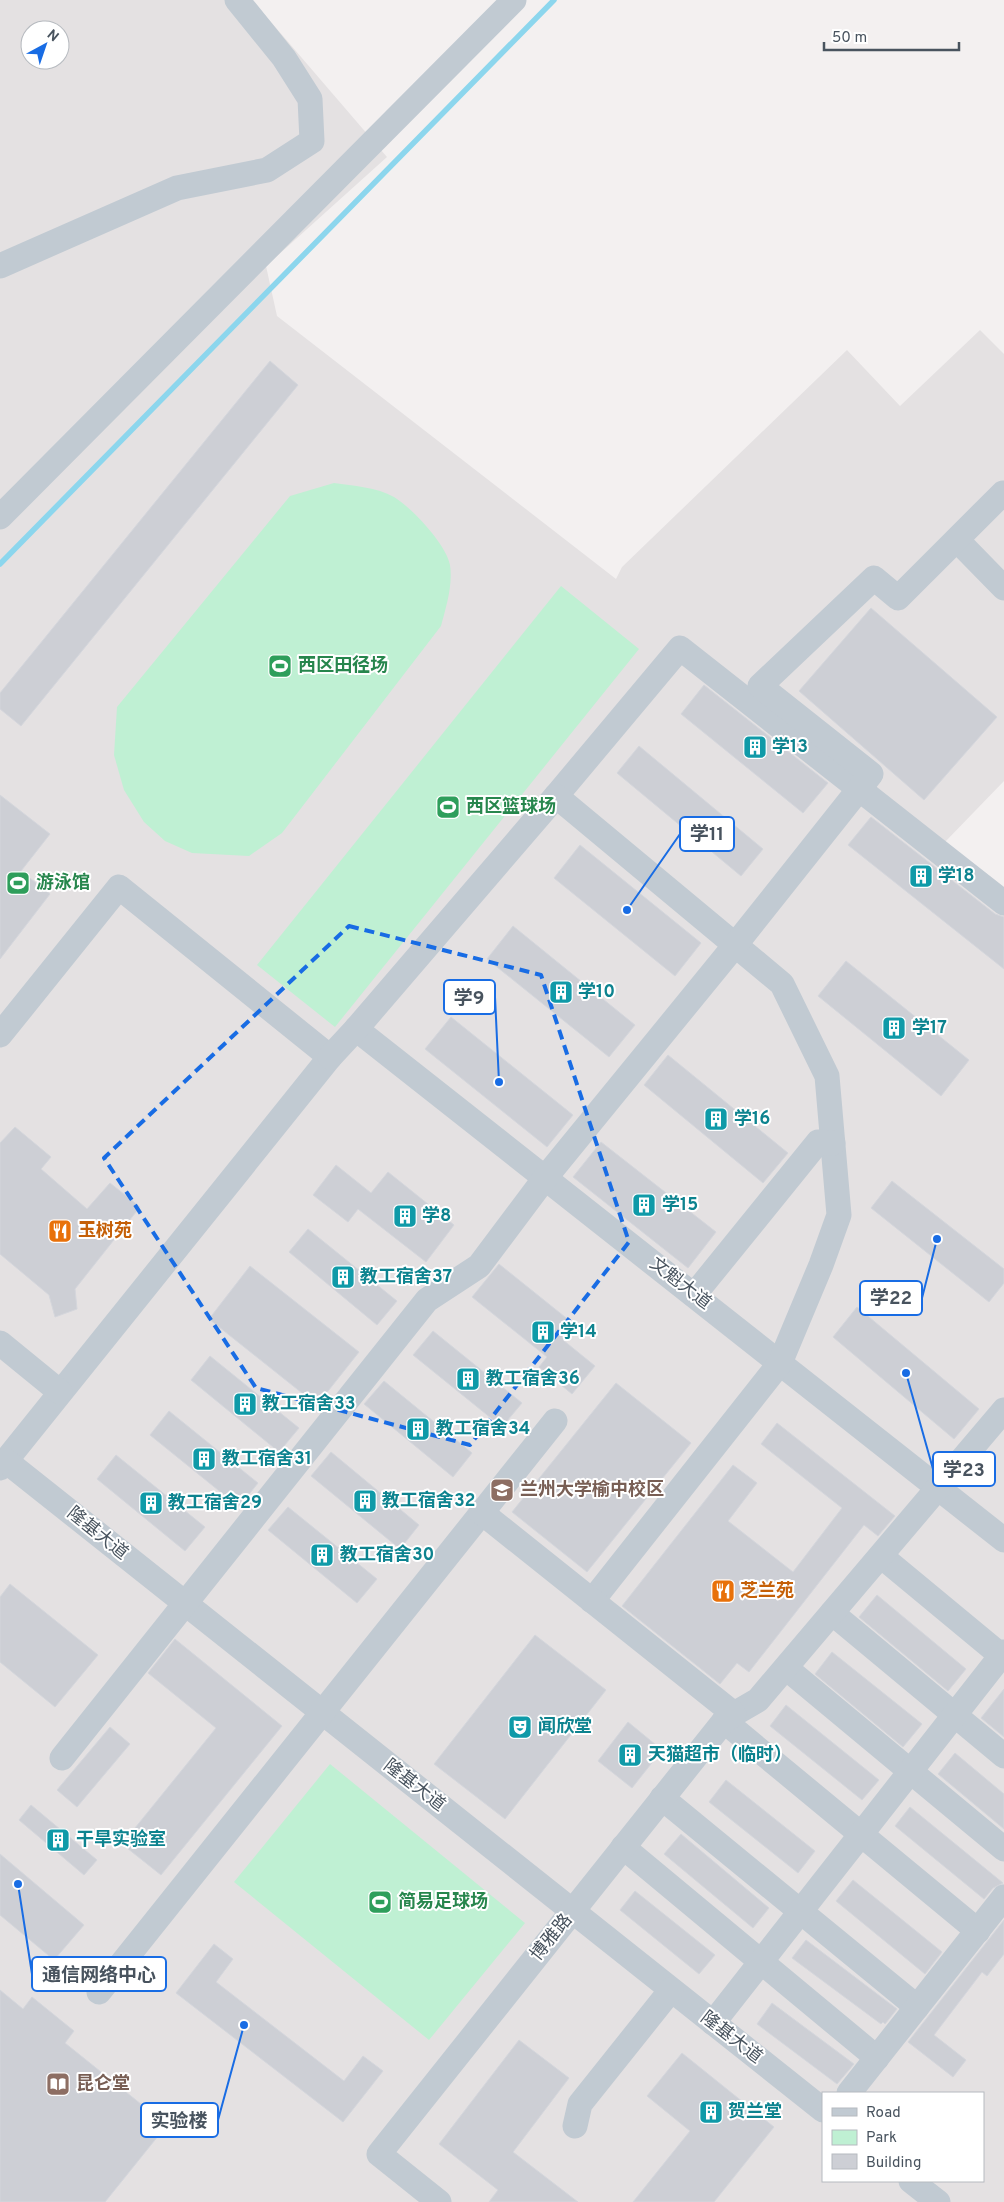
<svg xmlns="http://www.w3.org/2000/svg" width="1004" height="2202" viewBox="0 0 1004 2202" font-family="Overpass,'Noto Sans SC',sans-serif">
  <rect width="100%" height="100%" fill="#f3f0f0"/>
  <path fill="#e4e1e2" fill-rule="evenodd" d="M 0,0 L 252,0 L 387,157 L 266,266 L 277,316 L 616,579 L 622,567 L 847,350 L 900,406 L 980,330 L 1004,354 L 1004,781 L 945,842 L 1004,887 L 1004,2202 L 0,2202 ZM 30,30 L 60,30 L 60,60 L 30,60 ZM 823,2093 L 983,2093 L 983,2181 L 823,2181 Z"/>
  <g fill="#bff0d3">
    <path d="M 334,483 C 353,486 377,487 394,497 C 412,508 446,544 450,565 C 453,585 446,607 441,626 L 282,833 L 249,856 L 192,853 L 165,841 L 144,822 L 124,790 L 114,755 L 117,707 L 290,496 Z"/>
    <path d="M 561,586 L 639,649 L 335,1027 L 257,965 Z"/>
    <path d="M 330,1764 L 525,1923 L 429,2040 L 234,1882 Z"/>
  </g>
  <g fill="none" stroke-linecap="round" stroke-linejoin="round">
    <path stroke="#8cd6ed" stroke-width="5.5" d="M 0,564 L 554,0"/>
  </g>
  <g fill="#cdcfd5" stroke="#d4d6dc">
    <path d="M 270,361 L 298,385 L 21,726 L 0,709 L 0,693 Z"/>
    <path d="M 871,608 L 997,717 L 924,800 L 799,691 Z"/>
    <path d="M 704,685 L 828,783 L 803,813 L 681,714 Z"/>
    <path d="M 639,746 L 763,849 L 741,876 L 617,773 Z"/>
    <path d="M 0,795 L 50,834 L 21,871 L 50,894 L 0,959 Z"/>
    <path d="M 871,817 L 995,914 L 1004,917 L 1004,969 L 848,845 Z"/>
    <path d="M 580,845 L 701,943 L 675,976 L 554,878 Z"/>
    <path d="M 513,926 L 635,1025 L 609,1057 L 487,959 Z"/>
    <path d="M 846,961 L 969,1060 L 941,1096 L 818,996 Z"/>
    <path d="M 451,1017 L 573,1115 L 547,1147 L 425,1049 Z"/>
    <path d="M 668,1055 L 788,1153 L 763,1183 L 644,1085 Z"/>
    <path d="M 15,1127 L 51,1157 L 41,1169 L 87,1209 L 110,1183 L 140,1207 L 75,1289 L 77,1309 L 55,1317 L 49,1295 L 0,1254 L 0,1143 Z"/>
    <path d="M 601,1142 L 716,1232 L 688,1268 L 573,1177 Z"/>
    <path d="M 336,1165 L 371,1193 L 388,1172 L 454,1225 L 426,1262 L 358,1209 L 348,1222 L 313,1195 Z"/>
    <path d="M 892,1181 L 1004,1269 L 1004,1283 L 989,1302 L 871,1208 Z"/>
    <path d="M 308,1229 L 397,1301 L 377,1325 L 289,1252 Z"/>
    <path d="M 499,1264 L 575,1325 L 563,1340 L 595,1366 L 572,1394 L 539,1367 L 547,1357 L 472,1297 Z"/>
    <path d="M 250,1266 L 359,1352 L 317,1405 L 209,1319 Z"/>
    <path d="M 857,1307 L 979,1409 L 954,1439 L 833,1337 Z"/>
    <path d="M 433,1331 L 522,1403 L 502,1427 L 413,1355 Z"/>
    <path d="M 210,1356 L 299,1428 L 279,1452 L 191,1380 Z"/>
    <path d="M 384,1381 L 472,1453 L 453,1477 L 364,1404 Z"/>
    <path d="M 616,1383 L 691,1443 L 587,1572 L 512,1512 Z"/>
    <path d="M 169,1411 L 258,1483 L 239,1507 L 150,1435 Z"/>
    <path d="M 777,1423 L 895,1516 L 878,1536 L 864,1525 L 749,1672 L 737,1663 L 720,1684 L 622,1606 L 733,1465 L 757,1483 L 728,1521 L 793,1572 L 842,1508 L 761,1444 Z"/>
    <path d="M 331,1452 L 419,1525 L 400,1549 L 311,1476 Z"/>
    <path d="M 116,1455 L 205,1527 L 185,1551 L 97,1479 Z"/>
    <path d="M 288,1507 L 377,1579 L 357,1603 L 268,1530 Z"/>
    <path d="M 10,1584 L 98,1655 L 55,1707 L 0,1662 L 0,1597 Z"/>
    <path d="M 877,1595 L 966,1669 L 948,1691 L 859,1617 Z"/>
    <path d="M 535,1635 L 606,1690 L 505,1819 L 434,1764 Z"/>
    <path d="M 175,1639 L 282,1726 L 161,1875 L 122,1844 L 216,1728 L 148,1673 Z"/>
    <path d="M 832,1652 L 922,1724 L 903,1747 L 815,1674 Z"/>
    <path d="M 1004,1689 L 1004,1737 L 981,1718 Z"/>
    <path d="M 786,1705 L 879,1780 L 862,1800 L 770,1726 Z"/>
    <path d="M 628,1722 L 662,1750 L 632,1788 L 598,1761 Z"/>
    <path d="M 110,1727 L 130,1744 L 77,1807 L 57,1790 Z"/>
    <path d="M 955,1753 L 1004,1794 L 1004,1829 L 938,1774 Z"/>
    <path d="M 726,1780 L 815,1851 L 798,1873 L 709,1802 Z"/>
    <path d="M 31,1805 L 97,1860 L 84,1875 L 19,1820 Z"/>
    <path d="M 910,1807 L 1003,1883 L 993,1888 L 984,1899 L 895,1826 Z"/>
    <path d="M 681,1834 L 769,1908 L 753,1928 L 664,1854 Z"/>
    <path d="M 0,1854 L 84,1925 L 54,1960 L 0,1915 Z"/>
    <path d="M 853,1880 L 942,1952 L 925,1974 L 836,1901 Z"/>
    <path d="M 635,1891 L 715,1955 L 699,1974 L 620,1910 Z"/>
    <path d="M 1004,1920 L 1004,1954 L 987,1976 L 982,1972 L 934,2035 L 966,2060 L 953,2077 L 908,2042 Z"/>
    <path d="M 806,1940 L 897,2009 L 885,2024 L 883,2022 L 881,2024 L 792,1958 Z"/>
    <path d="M 214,1944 L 233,1959 L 216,1982 L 344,2081 L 363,2056 L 383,2071 L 343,2122 L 176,1993 Z"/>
    <path d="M 0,1990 L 23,2009 L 32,1997 L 74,2031 L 65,2043 L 167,2125 L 105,2202 L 0,2202 Z"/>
    <path d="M 772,2003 L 854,2064 L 837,2084 L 757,2024 Z"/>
    <path d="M 519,2040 L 569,2078 L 513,2152 L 578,2202 L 489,2202 L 498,2190 L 439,2144 Z"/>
    <path d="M 682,2053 L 774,2127 L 714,2202 L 633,2202 L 690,2131 L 647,2096 Z"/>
  </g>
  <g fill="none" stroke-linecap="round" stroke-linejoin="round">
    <g stroke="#c1cad2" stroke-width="25">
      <path d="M 0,266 L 177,188 L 267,170 L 312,141 L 310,99 L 284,58 L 237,0"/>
      <path d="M 0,517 L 514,0"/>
      <path d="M 957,540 L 1004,588"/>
      <path d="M 556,796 L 680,648 L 1004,903"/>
      <path d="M 356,1029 L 1004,1540"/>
      <path d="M 0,1035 L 119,887 L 330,1057 L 0,1468"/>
      <path d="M 330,1057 L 356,1029 L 556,796 L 782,984 L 827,1076 L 839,1215 L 821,1265 L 780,1363 L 592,1601"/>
      <path d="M 694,1295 L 818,1142 L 833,1143"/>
      <path d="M 0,1343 L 60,1392"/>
      <path d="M 6,1461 L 823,2110"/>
      <path d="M 881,1556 L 1004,1658"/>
      <path d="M 832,1613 L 1004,1756"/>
      <path d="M 786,1668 L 1004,1849"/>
      <path d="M 734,1714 L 758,1700 L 1004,1410"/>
      <path d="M 724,1721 L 978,1931"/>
      <path d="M 62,1758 L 427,1300 L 479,1266 L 545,1178 L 736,944 L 871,774 L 760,686 L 874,578 L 898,598 L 1003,493 L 1004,494"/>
      <path d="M 662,1798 L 917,2007"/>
      <path d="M 623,1847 L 877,2058"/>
      <path d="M 99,1992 L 555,1421"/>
      <path d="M 713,2023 L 1004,1652"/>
      <path d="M 849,2093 L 1004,1897"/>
      <path d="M 575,2126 L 580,2104 L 671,1990"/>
      <path d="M 911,2181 L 938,2202"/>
      <path d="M 439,2202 L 379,2154 L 724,1721 L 734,1714 L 481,1512"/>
    </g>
  </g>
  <path fill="none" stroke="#186ce4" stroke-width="4" stroke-dasharray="10 6" stroke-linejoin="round" d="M 349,926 L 541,975 L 629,1242 L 470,1445 L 256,1388 L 104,1158 Z"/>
  <defs>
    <g id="stadium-square" transform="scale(1.25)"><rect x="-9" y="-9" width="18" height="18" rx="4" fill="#2e9e5b" stroke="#fff"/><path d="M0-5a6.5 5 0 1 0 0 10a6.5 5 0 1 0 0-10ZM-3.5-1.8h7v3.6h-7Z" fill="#fff"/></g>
    <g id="building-square" transform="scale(1.25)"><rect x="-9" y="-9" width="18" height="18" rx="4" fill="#0f9aa8" stroke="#fff"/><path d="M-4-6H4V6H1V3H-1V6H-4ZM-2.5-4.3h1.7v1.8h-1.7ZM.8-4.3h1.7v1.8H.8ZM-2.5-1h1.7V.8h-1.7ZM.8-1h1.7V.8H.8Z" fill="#fff"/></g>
    <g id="restaurant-square" transform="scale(1.25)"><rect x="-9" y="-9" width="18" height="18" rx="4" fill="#e8710a" stroke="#fff"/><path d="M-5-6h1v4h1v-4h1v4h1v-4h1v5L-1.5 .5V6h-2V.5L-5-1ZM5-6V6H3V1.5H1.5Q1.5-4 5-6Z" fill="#fff"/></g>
    <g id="university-square" transform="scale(1.25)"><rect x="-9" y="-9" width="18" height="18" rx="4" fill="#8d6e63" stroke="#fff"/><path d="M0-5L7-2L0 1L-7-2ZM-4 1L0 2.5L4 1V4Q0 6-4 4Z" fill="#fff"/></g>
    <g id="theatre-square" transform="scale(1.25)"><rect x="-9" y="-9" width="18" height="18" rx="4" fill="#0f9aa8" stroke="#fff"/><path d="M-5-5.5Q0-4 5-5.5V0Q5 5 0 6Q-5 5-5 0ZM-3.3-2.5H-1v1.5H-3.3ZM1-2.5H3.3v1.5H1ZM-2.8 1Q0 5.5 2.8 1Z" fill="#fff"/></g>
    <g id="library-square" transform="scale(1.25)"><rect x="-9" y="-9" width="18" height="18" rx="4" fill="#8d6e63" stroke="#fff"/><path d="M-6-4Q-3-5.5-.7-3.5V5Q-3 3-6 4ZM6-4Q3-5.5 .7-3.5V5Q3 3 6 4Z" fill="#fff"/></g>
  </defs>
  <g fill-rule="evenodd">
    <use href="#stadium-square" x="280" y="666"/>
    <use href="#building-square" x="755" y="747"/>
    <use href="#stadium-square" x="448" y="807"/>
    <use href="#building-square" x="921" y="876"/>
    <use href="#stadium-square" x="18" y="883"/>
    <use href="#building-square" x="561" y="992"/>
    <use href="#building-square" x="894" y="1028"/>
    <use href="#building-square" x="716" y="1119"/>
    <use href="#building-square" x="644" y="1205"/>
    <use href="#building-square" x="405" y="1216"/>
    <use href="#restaurant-square" x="60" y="1231"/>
    <use href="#building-square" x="343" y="1277"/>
    <use href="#building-square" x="543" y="1332"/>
    <use href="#building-square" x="468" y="1379"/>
    <use href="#building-square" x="245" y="1404"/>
    <use href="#building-square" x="418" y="1429"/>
    <use href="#building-square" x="204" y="1459"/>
    <use href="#university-square" x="502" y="1490"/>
    <use href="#building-square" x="365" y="1501"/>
    <use href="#building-square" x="151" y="1503"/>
    <use href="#building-square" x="322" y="1555"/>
    <use href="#restaurant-square" x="723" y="1591"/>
    <use href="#theatre-square" x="520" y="1727"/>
    <use href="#building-square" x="630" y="1755"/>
    <use href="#building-square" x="58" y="1840"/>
    <use href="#stadium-square" x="380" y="1902"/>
    <use href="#library-square" x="58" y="2084"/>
    <use href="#building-square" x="711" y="2112"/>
  </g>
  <g text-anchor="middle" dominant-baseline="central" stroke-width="4" stroke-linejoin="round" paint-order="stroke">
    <g font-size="18" font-weight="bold" fill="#27864d" stroke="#fff" text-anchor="start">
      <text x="298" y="666">西区田径场</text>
      <text x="466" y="807">西区篮球场</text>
      <text x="36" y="883">游泳馆</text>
      <text x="398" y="1902">简易足球场</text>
    </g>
    <g font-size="18" font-weight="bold" fill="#0d838f" stroke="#fff" text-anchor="start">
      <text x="772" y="747">学13</text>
      <text x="938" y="876">学18</text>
      <text x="578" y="992">学10</text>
      <text x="912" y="1028">学17</text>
      <text x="734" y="1119">学16</text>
      <text x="662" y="1205">学15</text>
      <text x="422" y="1216">学8</text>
      <text x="360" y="1277">教工宿舍37</text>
      <text x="560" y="1332">学14</text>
      <text x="486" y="1379">教工宿舍36</text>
      <text x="262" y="1404">教工宿舍33</text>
      <text x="436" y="1429">教工宿舍34</text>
      <text x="222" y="1459">教工宿舍31</text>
      <text x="382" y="1501">教工宿舍32</text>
      <text x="168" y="1503">教工宿舍29</text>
      <text x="340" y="1555">教工宿舍30</text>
      <text x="538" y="1727">闻欣堂</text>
      <text x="648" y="1755">天猫超市（临时）</text>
      <text x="76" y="1840">干旱实验室</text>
      <text x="728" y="2112">贺兰堂</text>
    </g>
    <g font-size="18" font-weight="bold" fill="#c56008" stroke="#fff" text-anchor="start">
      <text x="78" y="1231">玉树苑</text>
      <text x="740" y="1591">芝兰苑</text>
    </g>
    <g font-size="18" fill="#48535e" stroke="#fff">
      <text transform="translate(680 1284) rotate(38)">文魁大道</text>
      <text transform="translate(97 1534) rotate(39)">隆基大道</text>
      <text transform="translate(414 1786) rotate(38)">隆基大道</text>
      <text transform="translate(552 1938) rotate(-51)">博雅路</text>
      <text transform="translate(731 2038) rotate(38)">隆基大道</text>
    </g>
    <g font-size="18" font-weight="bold" fill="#785e54" stroke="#fff" text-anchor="start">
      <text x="520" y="1490">兰州大学榆中校区</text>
      <text x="76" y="2084">昆仑堂</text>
    </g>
  </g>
  <path fill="none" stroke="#186ce4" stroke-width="2" d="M627 910L680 834M499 1082L495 997M937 1239L922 1298M906 1373L933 1469M18 1884L32 1974M244 2025L218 2120"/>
  <g fill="#186ce4" stroke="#fff" stroke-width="2">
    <circle cx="627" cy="910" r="5"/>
    <circle cx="499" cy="1082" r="5"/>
    <circle cx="937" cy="1239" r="5"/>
    <circle cx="906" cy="1373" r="5"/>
    <circle cx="18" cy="1884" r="5"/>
    <circle cx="244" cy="2025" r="5"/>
  </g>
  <g fill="#fff" stroke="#186ce4" stroke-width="2">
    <rect x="680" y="817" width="54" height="34" rx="5"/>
    <rect x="444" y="980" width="51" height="34" rx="5"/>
    <rect x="860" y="1281" width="62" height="34" rx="5"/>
    <rect x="933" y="1452" width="62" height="34" rx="5"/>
    <rect x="32" y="1957" width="134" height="34" rx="5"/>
    <rect x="141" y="2103" width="77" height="34" rx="5"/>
  </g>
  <g font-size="19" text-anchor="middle" font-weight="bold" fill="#48535e">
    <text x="707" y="840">学11</text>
    <text x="469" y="1004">学9</text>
    <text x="891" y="1304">学22</text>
    <text x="964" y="1476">学23</text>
    <text x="99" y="1981">通信网络中心</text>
    <text x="179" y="2127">实验楼</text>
  </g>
  <rect x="822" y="2092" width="162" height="90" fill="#ffffff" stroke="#b6babf"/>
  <rect x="832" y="2108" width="25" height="8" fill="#c1cad2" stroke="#b6babf"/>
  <text x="866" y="2117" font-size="15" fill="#48535e">Road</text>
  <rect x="832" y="2130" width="25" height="15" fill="#bff0d3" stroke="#b6babf"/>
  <text x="866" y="2142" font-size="15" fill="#48535e">Park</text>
  <rect x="832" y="2154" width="25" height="15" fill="#cdcfd5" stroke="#b6babf"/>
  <text x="866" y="2167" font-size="15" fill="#48535e">Building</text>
  <g transform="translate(45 45) rotate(40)"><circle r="24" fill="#ffffff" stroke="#b6babf"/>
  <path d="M0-4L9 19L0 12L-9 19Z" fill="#186ce4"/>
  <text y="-8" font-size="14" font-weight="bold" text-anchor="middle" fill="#48535e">N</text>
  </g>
  <path d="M824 42v8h135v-8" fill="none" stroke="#48535e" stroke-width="2.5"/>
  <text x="832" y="42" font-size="15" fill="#48535e" stroke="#ffffff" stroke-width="4" paint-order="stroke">50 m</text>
</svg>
